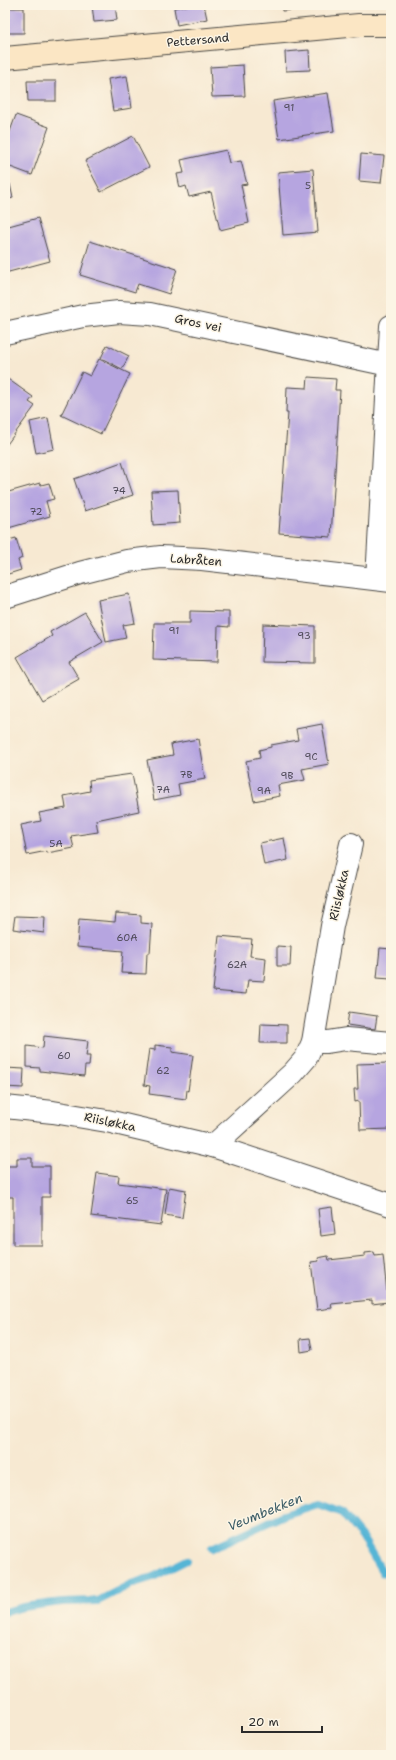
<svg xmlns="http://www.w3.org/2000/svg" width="396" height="1760" viewBox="0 0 396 1760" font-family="'Shantell Sans',sans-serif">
  <rect width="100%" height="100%" fill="#fcf5e5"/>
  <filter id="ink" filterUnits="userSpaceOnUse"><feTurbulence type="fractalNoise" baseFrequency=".025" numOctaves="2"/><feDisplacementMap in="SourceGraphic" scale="8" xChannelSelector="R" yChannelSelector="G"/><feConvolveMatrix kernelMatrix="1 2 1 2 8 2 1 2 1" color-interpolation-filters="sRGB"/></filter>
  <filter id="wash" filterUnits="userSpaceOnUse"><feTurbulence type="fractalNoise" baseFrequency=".012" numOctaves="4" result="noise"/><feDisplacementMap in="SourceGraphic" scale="16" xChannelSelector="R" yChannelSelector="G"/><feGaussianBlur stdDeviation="0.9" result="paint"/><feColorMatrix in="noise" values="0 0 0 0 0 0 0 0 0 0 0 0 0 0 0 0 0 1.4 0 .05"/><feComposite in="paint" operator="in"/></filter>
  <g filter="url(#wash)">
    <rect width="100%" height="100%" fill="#f7e9d2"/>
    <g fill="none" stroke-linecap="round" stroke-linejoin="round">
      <g stroke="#56b5d5" stroke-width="8">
        <path d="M 212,1548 L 284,1515 L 318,1504 L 342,1513 L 362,1537 L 383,1573 L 391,1575"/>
        <path d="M 5,1612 L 23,1607 L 62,1602 L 98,1601 L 131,1584 L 153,1577 L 187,1560"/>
      </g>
    </g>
    <g id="blocks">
      <g fill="#b6a5e0">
        <path d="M 92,5 L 115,5 L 117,20 L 94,22 Z"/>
        <path d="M 191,5 L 204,5 L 207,19 L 177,25 L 174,8 Z"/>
        <path d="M 281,5 L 305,5 L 306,9 L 282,11 Z"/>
        <rect x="5" y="8" width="19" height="25"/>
        <path d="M 309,50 L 310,70 L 286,71 L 285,52 Z"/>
        <path d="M 243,65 L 245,96 L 212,97 L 210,67 Z"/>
        <path d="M 127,76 L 132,108 L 113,111 L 108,79 Z"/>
        <path d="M 27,81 L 56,81 L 56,101 L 28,101 Z"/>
        <path d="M 328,93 L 334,131 L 279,139 L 273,101 Z"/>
        <path d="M 16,115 L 49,127 L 32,175 L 5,165 L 5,145 Z"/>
        <path d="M 133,136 L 149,167 L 101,192 L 85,161 Z"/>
        <path d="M 226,150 L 229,163 L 241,161 L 247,184 L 241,185 L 249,223 L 220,230 L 211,192 L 189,197 L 186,186 L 180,188 L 177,174 L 184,173 L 181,160 Z"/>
        <path d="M 361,154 L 384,156 L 381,183 L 359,181 Z"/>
        <path d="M 313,169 L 318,232 L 283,235 L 278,172 Z"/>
        <path d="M 10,184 L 13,198 L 5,200 L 5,185 Z"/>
        <path d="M 38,218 L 50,261 L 5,273 L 5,227 Z"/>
        <path d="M 90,241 L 177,269 L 169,294 L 138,284 L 135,292 L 80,275 Z"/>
        <path d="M 107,345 L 129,356 L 122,369 L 101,358 Z"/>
        <path d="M 99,359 L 130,374 L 101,434 L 61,415 L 82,372 L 90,376 Z"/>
        <path d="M 5,377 L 33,397 L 29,402 L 35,406 L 5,447 Z"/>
        <path d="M 308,377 L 336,379 L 335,390 L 340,390 L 331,537 L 279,533 L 288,413 L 286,413 L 287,387 L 307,388 Z"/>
        <path d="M 48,418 L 54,449 L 36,453 L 30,422 Z"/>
        <path d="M 122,462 L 133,495 L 85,511 L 74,479 Z"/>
        <path d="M 40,483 L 41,485 L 49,483 L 54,499 L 46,501 L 50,516 L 5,529 L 5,493 Z"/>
        <path d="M 178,490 L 180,523 L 153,525 L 151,491 Z"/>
        <path d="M 16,538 L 22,558 L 18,560 L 21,570 L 5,575 L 5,541 Z"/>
        <path d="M 129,594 L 135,623 L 123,625 L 126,638 L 106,642 L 98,600 Z"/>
        <path d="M 190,611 L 229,612 L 229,627 L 218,626 L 217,662 L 153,660 L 154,623 L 190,623 Z"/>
        <path d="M 85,612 L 103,642 L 69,662 L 79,679 L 42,700 L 17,657 L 52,636 L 50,632 Z"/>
        <path d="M 263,624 L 315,626 L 315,663 L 262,662 Z"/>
        <path d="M 322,724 L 329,764 L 302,769 L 305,780 L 278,785 L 280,796 L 254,801 L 246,761 L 260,758 L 259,750 L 271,747 L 271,745 L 298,740 L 296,729 Z"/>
        <path d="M 198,739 L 205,779 L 178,784 L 180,795 L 154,800 L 147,760 L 173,755 L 171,744 Z"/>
        <path d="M 132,774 L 139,811 L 96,820 L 98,832 L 71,836 L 74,848 L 47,853 L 47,851 L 27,855 L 21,825 L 41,821 L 39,813 L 66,808 L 64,796 L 90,791 L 89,780 Z"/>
        <path d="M 284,838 L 288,860 L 264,865 L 260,843 Z"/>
        <path d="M 116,913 L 141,915 L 141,923 L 152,924 L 150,953 L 147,953 L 146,974 L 121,973 L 123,951 L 77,947 L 79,919 L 115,922 Z"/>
        <path d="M 15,916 L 45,917 L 44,933 L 13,929 Z"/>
        <path d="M 219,936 L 252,939 L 250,956 L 266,958 L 264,981 L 248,980 L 246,994 L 213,991 Z"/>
        <path d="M 277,946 L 291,947 L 290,966 L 277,966 Z"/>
        <path d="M 380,948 L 391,949 L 391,979 L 377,978 Z"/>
        <path d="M 349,1012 L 377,1016 L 375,1029 L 347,1025 Z"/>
        <path d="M 261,1024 L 287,1025 L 287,1043 L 260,1043 Z"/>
        <path d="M 44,1036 L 88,1041 L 86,1056 L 90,1056 L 89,1066 L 85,1066 L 84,1076 L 40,1071 L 40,1068 L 27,1067 L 27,1046 L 43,1048 Z"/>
        <path d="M 155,1045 L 172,1047 L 172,1052 L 193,1055 L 188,1091 L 187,1090 L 186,1099 L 149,1094 L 150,1086 L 144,1085 L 149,1049 L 155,1050 Z"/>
        <path d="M 389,1063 L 389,1078 L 391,1078 L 391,1129 L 360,1130 L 359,1101 L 355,1102 L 354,1089 L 358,1089 L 357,1064 Z"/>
        <path d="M 5,1068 L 24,1069 L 23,1088 L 5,1087 Z"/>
        <path d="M 17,1158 L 32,1158 L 32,1166 L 50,1166 L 50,1197 L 42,1197 L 42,1245 L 13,1245 L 13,1197 L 5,1197 L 5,1166 L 17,1166 Z"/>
        <path d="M 97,1173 L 119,1176 L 118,1183 L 166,1189 L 161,1225 L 91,1216 Z"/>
        <path d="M 169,1187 L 186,1190 L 182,1218 L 165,1215 Z"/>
        <path d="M 332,1207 L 335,1234 L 321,1236 L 318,1209 Z"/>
        <path d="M 374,1252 L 375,1256 L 383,1255 L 388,1302 L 372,1304 L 372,1300 L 331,1304 L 332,1308 L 317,1310 L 311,1262 L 319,1261 L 318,1258 L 328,1256 L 329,1260 L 365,1256 L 365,1253 Z"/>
        <path d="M 310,1338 L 312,1350 L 301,1352 L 300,1339 Z"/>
      </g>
    </g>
  </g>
  <g filter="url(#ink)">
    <use href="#blocks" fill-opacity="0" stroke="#4a4844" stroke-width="1"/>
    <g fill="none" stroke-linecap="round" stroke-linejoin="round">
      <g stroke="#4a4844" stroke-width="24">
        <g id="street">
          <path d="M 5,333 L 83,316 L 119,312 L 150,314 L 389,365"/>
          <path d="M 377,579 L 391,326"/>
          <path d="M 5,597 L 80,573 L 127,561 L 161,557 L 202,559 L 391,581"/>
          <path d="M 313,1042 L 327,1042 L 346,1039 L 391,1043"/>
          <path d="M 5,1107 L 53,1112 L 107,1121 L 213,1146 L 391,1205"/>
          <path d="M 213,1146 L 293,1073 L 306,1058 L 313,1042 L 332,926 L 351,844"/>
        </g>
      </g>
      <g stroke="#4a4844" stroke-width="24">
        <path id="secondary" d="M 5,58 L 359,25 L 391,25"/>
      </g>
      <use href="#street" stroke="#fff" stroke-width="22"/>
      <use href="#secondary" stroke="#fbe6c4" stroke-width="22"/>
    </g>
  </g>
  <g text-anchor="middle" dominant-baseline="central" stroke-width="3" stroke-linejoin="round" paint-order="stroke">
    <g font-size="10" fill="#4e4a58">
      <text x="289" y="107">91</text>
      <text x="308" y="185">5</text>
      <text x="119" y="490">74</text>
      <text x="36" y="511">72</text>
      <text x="174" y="630">91</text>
      <text x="304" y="635">93</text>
      <text x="311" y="756">9C</text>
      <text x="186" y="774">7B</text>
      <text x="287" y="775">9B</text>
      <text x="163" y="789">7A</text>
      <text x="264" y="790">9A</text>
      <text x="56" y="843">5A</text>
      <text x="127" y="937">60A</text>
      <text x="237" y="964">62A</text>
      <text x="64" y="1055">60</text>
      <text x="163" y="1070">62</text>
      <text x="132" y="1200">65</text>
    </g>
    <g font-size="12" fill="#2b2b2b" stroke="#fcf5e5">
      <text transform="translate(198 40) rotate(-5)">Pettersand</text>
      <text transform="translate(198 323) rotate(12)">Gros vei</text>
      <text transform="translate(196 560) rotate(4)">Labråten</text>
      <text transform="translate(339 895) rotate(-77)">Riisløkka</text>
      <text transform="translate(110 1122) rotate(12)">Riisløkka</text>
    </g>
    <g font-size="13" font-style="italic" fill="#3a5b66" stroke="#fcf5e5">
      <text transform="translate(265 1512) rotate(-22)">Veumbekken</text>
    </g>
  </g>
  <rect width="396" height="1760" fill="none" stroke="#fcf5e5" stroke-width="20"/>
  <path d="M242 1726v6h80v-6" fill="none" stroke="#2b2b2b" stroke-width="2"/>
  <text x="248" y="1726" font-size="12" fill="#2b2b2b" stroke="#fcf5e5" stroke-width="3" paint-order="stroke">20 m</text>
</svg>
